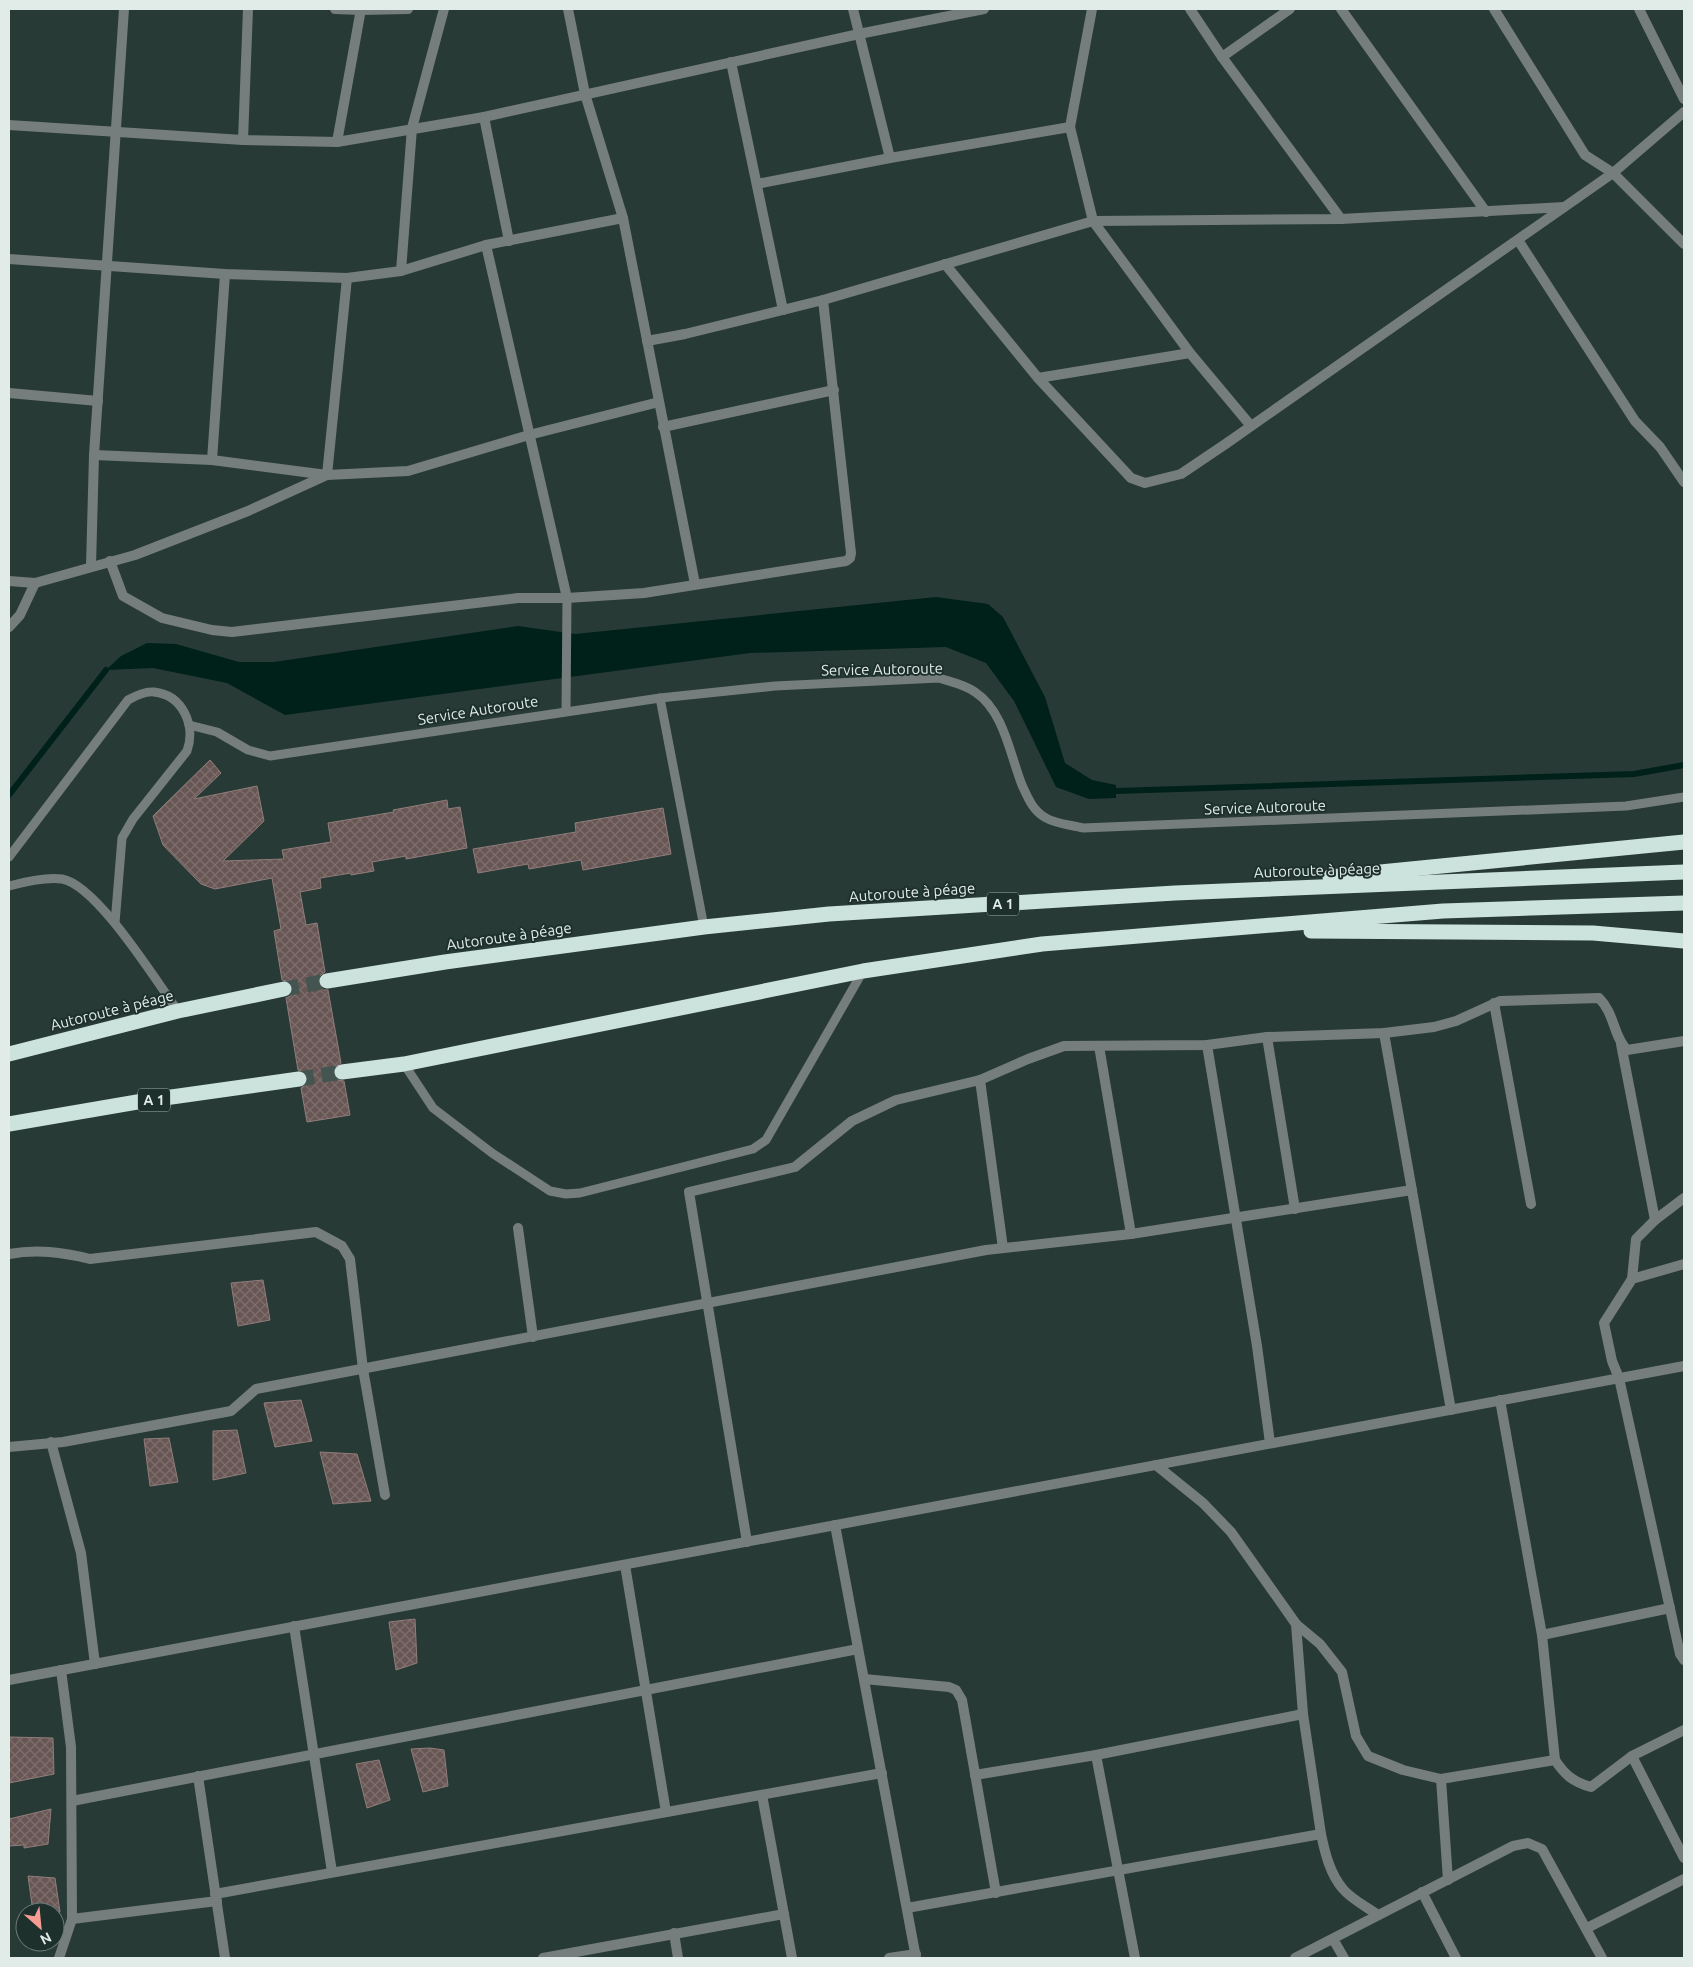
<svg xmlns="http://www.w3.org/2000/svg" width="1693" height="1967" viewBox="0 0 1693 1967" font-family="Ubuntu,sans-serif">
  <defs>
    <pattern id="building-cross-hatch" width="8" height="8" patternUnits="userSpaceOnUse" patternTransform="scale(1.25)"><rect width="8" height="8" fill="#685654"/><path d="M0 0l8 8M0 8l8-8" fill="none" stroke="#7d6e6d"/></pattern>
  </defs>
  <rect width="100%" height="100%" fill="#283a36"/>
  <path fill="#00201a" d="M 936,597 L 988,604 L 1003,617 L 1045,697 L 1065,763 L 1092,780 L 1116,785 L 1116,798 L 1089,799 L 1056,787 L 1014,701 L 986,663 L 946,647 L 750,653 L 285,715 L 227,683 L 153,668 L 106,670 L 121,656 L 147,643 L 176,644 L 239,662 L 274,662 L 518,626 L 575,634 Z"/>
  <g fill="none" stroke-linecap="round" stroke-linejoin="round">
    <g stroke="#00201a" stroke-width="6">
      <path d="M 1116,791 L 1634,774 L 1684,765"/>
      <path d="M 9,795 L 106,670"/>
    </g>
  </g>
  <g fill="url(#building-cross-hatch)" stroke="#917d7b">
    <path d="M 210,760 L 221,773 L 194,799 L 257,786 L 264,821 L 223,861 L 284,859 L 282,850 L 331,842 L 328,823 L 394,812 L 393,810 L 447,800 L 448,809 L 460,807 L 467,848 L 406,859 L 406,856 L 372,862 L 374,871 L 351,875 L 351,873 L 320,878 L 321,888 L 300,892 L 306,925 L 317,923 L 325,972 L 318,977 L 318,983 L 323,990 L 328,990 L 341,1063 L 334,1068 L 333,1074 L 338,1080 L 344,1081 L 350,1115 L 307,1122 L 301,1088 L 307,1083 L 308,1078 L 306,1073 L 298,1070 L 286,998 L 291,996 L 293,988 L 291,982 L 282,980 L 274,931 L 281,929 L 272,878 L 215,889 L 201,884 L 163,845 L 153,816 Z"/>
    <path d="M 663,808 L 671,854 L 583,870 L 581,860 L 529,869 L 528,864 L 478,873 L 473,849 L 576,832 L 575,823 Z"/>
    <path d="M 263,1280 L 270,1320 L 238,1326 L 231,1283 Z"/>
    <path d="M 301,1400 L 312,1441 L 275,1447 L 264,1403 Z"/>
    <path d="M 237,1430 L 246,1473 L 213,1480 L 213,1431 Z"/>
    <path d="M 169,1438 L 178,1482 L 150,1486 L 144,1439 Z"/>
    <path d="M 320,1452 L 357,1454 L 371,1501 L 333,1504 Z"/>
    <path d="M 415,1619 L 417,1663 L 396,1670 L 389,1622 Z"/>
    <path d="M 9,1737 L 53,1738 L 54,1774 L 9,1783 Z"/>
    <path d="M 430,1748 L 444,1750 L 448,1786 L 423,1792 L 411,1749 Z"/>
    <path d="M 379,1760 L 390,1800 L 367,1808 L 356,1764 Z"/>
    <path d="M 51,1809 L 48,1844 L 24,1848 L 24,1845 L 9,1846 L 9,1819 Z"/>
    <path d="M 28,1876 L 55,1878 L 60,1912 L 33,1912 Z"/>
  </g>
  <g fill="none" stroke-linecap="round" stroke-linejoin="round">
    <g stroke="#445551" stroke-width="15" stroke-dasharray="15 8" stroke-linecap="butt">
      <path d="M 284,989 L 327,981"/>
      <path d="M 299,1079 L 342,1072"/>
    </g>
    <g stroke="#757e7c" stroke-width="9">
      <path d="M 660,698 L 704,927"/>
      <path d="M 566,711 L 567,598"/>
      <path d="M 189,725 L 217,732 L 248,750 L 270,756 L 660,698 L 775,686 L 939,678 C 951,682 964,684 975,692 C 1004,711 1010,755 1022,785 C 1028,798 1033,811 1046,818 C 1056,824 1072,825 1083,828 L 1626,806 L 1684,797"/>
      <path d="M 9,857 L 128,700 C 135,696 145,691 154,692 C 183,695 196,726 187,751 L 133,819 L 122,838 L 115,923"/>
      <path d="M 9,886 C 24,882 47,877 62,879 C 97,885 156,981 178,1011"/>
      <path d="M 404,1064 L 433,1108 L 492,1153 L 550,1191 L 566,1194 L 580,1193 L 753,1149 L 766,1140 L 863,971"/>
    </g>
    <g stroke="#757e7c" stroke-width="10">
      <path d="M 335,9 L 361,10 L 408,9"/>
      <path d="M 568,9 L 585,94 L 623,218 L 695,584"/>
      <path d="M 853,9 L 890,158"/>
      <path d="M 1092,9 L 1070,127 L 1093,221 L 1190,353 L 1251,426"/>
      <path d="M 1190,9 L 1222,57 L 1341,219"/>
      <path d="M 1341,9 L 1486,212"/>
      <path d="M 1494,9 L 1585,155 L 1613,173 L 1684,244"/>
      <path d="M 1639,9 L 1684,99"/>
      <path d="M 1222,57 L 1290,9"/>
      <path d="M 731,62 L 783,310"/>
      <path d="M 484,117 L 509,241"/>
      <path d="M 9,125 L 243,140 L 337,142 L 484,117 L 859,34 L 984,9"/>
      <path d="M 243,140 L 248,9"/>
      <path d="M 337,142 L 361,9"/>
      <path d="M 757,184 L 890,158 L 1070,127"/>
      <path d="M 1518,240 L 1635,421 L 1660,447 L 1684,482"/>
      <path d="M 486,245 L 567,598"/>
      <path d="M 9,259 L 225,274 L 347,278 L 401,271 L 486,245 L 623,218"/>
      <path d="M 945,264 L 1038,378 L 1131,478 L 1145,483 L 1181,474 L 1227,443 L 1613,173 L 1684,112"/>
      <path d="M 401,271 L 412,128 L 444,9"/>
      <path d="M 225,274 L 212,460 L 327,475 L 347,278"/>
      <path d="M 647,341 L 685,334 L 823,300 L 1093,221 L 1341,219 L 1564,207"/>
      <path d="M 1038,378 L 1190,353"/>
      <path d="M 9,393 L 98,401"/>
      <path d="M 663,427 L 834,390"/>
      <path d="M 94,455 L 212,460"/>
      <path d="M 110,561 L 123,596 L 162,618 L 212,630 L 232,632 L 518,598 L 567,598 L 644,593 L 846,561 L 850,558 L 851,553 L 823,300"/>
      <path d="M 91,566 L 94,455 L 124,9"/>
      <path d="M 9,581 L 35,583"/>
      <path d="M 9,627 L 20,615 L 35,583 L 135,555 L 248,511 L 327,475 L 408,471 L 529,435 L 659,402"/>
      <path d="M 1494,1003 L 1531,1204"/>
      <path d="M 1384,1033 L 1451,1410"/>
      <path d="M 1267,1037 L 1295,1209"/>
      <path d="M 1621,1044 L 1655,1220"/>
      <path d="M 1207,1045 L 1257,1346 L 1270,1443"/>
      <path d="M 1099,1046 L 1131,1234"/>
      <path d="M 980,1080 L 1003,1248"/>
      <path d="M 518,1228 L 533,1337"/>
      <path d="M 9,1254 C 37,1249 62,1252 90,1259 L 316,1232 L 342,1246 L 350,1259 L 363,1369 L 385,1495"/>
      <path d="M 1684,1264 L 1632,1279 L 1604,1323 L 1612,1361 L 1619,1378 L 1680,1654 L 1684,1660"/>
      <path d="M 1632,1279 L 1636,1239 L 1655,1220 L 1684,1198"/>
      <path d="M 1500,1400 L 1542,1635 L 1555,1760 C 1565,1775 1573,1782 1591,1787 L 1632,1756 L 1684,1730"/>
      <path d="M 51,1442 L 81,1553 L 95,1664"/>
      <path d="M 9,1447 L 63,1442 L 231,1411 L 256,1389 L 986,1250 L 1131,1234 L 1412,1190"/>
      <path d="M 1156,1465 L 1203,1503 L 1231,1532 L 1296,1624 L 1320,1644 L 1342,1672 L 1356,1736 L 1368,1756 L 1403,1770 L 1441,1779 L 1555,1760"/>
      <path d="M 835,1525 L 916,1958"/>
      <path d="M 747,1542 L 689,1192 L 795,1167 L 852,1121 L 896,1100 L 980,1080 L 1028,1059 L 1064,1046 L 1207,1045 L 1267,1037 L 1384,1033 L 1434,1027 L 1456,1021 L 1500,1001 L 1599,998 C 1615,1014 1613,1036 1627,1050 L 1684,1041"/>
      <path d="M 625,1565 L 666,1812"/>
      <path d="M 1296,1624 L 1303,1714 L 1321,1834 C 1325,1853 1330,1874 1343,1889 C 1351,1899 1367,1907 1378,1915"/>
      <path d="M 294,1626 L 332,1872"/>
      <path d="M 1542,1635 L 1670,1608"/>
      <path d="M 864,1679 L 949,1687 L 956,1690 L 962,1700 L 996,1893"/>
      <path d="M 1096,1755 L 1135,1958"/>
      <path d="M 1632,1756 L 1684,1858"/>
      <path d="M 975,1775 L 1096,1755 L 1303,1714"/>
      <path d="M 198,1776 L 225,1958"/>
      <path d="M 1441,1779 L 1448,1880"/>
      <path d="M 762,1795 L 792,1958"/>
      <path d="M 72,1801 L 858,1649"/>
      <path d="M 1422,1892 L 1456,1958"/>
      <path d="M 215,1894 L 882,1773"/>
      <path d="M 907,1908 L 1321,1834"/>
      <path d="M 72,1919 L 217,1901"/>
      <path d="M 1587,1928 L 1684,1879"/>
      <path d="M 674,1933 L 678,1958"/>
      <path d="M 1333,1939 L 1344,1958"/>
      <path d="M 59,1958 L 72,1919 L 71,1747 L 61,1670"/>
      <path d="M 543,1958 L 784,1914"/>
      <path d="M 889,1958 L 916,1954"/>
      <path d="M 1295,1958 L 1513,1846 L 1528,1843 L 1542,1849 L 1602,1958"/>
    </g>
    <path stroke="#757e7c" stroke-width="10" d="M 9,1680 L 1684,1366"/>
    <g stroke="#cce2dd" stroke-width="15">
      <path d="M 1330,877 L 1684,842"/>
      <path d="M 1311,931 L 1593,933 L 1684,941"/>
      <path d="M 327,981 L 445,962 L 704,927 L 829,914 L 1175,893 L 1684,872"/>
      <path d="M 9,1054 L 178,1011 L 284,989"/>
      <path d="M 342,1072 L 404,1064 L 863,971 L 1042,944 L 1443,911 L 1684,903"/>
      <path d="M 9,1124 L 143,1101 L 299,1079"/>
    </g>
  </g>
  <g text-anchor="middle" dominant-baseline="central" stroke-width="4" stroke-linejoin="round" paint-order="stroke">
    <g fill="#1e302c" stroke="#a6b4b0" stroke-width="1">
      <rect x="987" y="892.5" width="32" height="23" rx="4"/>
      <rect x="138" y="1088.5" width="32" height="23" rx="4"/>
    </g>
    <g font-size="14" font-weight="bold" fill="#e1ece9">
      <text x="1003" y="904">A 1</text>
      <text x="154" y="1100">A 1</text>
    </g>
    <g font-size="15" fill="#e1ece9" stroke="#1e302c">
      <text transform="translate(882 669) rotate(-1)">Service Autoroute</text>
      <text transform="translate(478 710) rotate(-9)">Service Autoroute</text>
      <text transform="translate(1265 807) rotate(-2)">Service Autoroute</text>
      <text transform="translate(1317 870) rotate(-2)">Autoroute à péage</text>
      <text transform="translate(912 892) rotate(-4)">Autoroute à péage</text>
      <text transform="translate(509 936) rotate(-8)">Autoroute à péage</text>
      <text transform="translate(112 1010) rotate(-14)">Autoroute à péage</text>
    </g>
  </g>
  <rect width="1693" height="1967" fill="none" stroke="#e1ece9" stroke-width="20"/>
  <g transform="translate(40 1927) rotate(153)"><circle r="24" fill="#1e302c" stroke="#6c7b78"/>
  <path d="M0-4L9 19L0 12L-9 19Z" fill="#f59c93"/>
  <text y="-8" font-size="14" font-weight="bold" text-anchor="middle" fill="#e1ece9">N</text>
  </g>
</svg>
